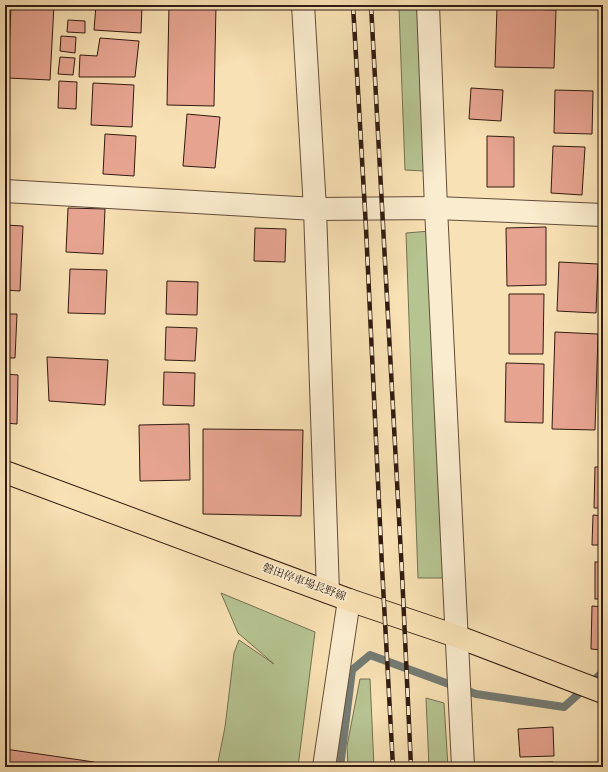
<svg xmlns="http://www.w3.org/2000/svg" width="608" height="772" viewBox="0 0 608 772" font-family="'Old Standard TT','Noto Serif JP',serif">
  <rect width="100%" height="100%" fill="#f8e1b4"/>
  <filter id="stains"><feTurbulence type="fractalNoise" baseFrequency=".005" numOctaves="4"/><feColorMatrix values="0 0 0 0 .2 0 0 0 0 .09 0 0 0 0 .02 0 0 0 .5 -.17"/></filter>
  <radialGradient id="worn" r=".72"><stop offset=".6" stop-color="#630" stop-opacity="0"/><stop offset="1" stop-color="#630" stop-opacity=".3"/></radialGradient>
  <g fill="#b6c492" stroke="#747052">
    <path d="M 420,6 L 424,171 L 405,170 L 399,8 Z"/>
    <path d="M 430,231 L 443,578 L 418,578 L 406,233 Z"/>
    <path d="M 221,593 L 315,632 L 298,767 L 217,767 L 225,727 L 234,653 L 239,640 L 274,664 L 238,633 Z"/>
    <path d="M 360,679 L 370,679 L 374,767 L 348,767 L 347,746 Z"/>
    <path d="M 426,698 L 444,703 L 448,767 L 429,767 Z"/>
  </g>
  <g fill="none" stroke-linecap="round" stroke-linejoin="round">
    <path stroke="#747b74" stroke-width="8" d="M 340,767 L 352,670 L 370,655 L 476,694 L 564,707 L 603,672"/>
  </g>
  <g fill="#e6a490" stroke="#311b11">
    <path d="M 11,5 L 54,5 L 50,80 L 8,78 Z"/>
    <path d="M 96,5 L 142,5 L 141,33 L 94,30 Z"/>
    <path d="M 169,5 L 216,5 L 214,106 L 167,105 Z"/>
    <path d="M 497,8 L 556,10 L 554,68 L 495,67 Z"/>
    <path d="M 68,20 L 85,21 L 85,33 L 67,32 Z"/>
    <path d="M 61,36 L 76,37 L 75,53 L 60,51 Z"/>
    <path d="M 100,38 L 139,41 L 135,77 L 79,77 L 80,55 L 97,56 Z"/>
    <path d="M 60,57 L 75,58 L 73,75 L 58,74 Z"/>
    <path d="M 59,81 L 77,82 L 76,109 L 58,108 Z"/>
    <path d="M 93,83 L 134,85 L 132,127 L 91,125 Z"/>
    <path d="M 471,88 L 503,90 L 501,121 L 469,119 Z"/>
    <path d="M 555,90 L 593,91 L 592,134 L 554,133 Z"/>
    <path d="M 187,114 L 220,117 L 215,168 L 183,166 Z"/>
    <path d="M 105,134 L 136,136 L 134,176 L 103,174 Z"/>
    <path d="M 487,136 L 514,137 L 514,187 L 487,187 Z"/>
    <path d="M 553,146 L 585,147 L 582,195 L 551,193 Z"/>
    <path d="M 68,208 L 105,209 L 103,254 L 66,252 Z"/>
    <path d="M 5,225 L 23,226 L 20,291 L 5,290 Z"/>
    <path d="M 546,227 L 546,285 L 507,286 L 506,228 Z"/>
    <path d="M 255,228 L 286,229 L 285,262 L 254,261 Z"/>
    <path d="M 559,262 L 598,264 L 596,313 L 557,311 Z"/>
    <path d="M 70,269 L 107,270 L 105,314 L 68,313 Z"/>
    <path d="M 167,281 L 198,282 L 197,315 L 166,314 Z"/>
    <path d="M 509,294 L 544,294 L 543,354 L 509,354 Z"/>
    <path d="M 5,314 L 17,314 L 15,358 L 5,358 Z"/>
    <path d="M 166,327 L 197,328 L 195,361 L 165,360 Z"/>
    <path d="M 555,332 L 598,334 L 595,430 L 552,429 Z"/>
    <path d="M 47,357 L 108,360 L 105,405 L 49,401 Z"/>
    <path d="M 506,363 L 544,364 L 543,423 L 505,422 Z"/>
    <path d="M 164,372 L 195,373 L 194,406 L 163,405 Z"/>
    <path d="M 5,374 L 18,375 L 17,424 L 5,423 Z"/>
    <path d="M 189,424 L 190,480 L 140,481 L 139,425 Z"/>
    <path d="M 203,429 L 303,430 L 301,516 L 203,514 Z"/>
    <path d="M 595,467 L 603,467 L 603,508 L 594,508 Z"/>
    <path d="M 593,515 L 603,516 L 603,545 L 592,545 Z"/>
    <rect x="595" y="562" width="8" height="37"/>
    <path d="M 592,606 L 603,607 L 603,650 L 591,649 Z"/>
    <path d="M 553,727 L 554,756 L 520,757 L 518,729 Z"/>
    <path d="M 5,749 L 94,762 L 94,767 L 5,767 Z"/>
    <path d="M 553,762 L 553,767 L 521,767 L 521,763 Z"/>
  </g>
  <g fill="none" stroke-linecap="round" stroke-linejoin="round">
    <g stroke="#634c3a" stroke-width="24">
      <g id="minor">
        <path d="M 428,5 L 436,208 L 463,767"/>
        <path d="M 5,191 L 315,209 L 303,5"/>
        <path d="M 328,592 L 315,209 L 436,208 L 603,215"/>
        <path d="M 324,767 L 349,600"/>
      </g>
    </g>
    <g stroke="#311b11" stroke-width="24">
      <path id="major" d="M 5,472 L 349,600 L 456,636 L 603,692"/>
    </g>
    <use href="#minor" stroke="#faecce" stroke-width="22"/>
    <use href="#major" stroke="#f8e1b4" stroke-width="22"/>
    <g stroke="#311b11" stroke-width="4.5">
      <g id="rail">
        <path d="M 353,5 L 366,228 L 382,567 L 393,767"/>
        <path d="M 371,5 L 402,573 L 411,767"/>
      </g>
    </g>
    <use href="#rail" stroke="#faecce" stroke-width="3" stroke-dasharray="9" stroke-linecap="butt"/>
  </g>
  <g text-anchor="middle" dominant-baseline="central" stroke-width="3.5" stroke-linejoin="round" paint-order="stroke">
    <g font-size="11" fill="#311b11" stroke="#faecce">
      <text transform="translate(304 583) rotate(20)">磐田停車場長野線</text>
    </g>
  </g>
  <rect width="608" height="772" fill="none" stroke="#f8e1b4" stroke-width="20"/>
  <rect x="6" y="6" width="596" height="760" fill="none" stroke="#311b11" stroke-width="2"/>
  <rect x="10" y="10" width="588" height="752" fill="none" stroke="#311b11"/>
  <rect width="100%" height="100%" filter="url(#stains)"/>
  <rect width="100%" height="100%" fill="url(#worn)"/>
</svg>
